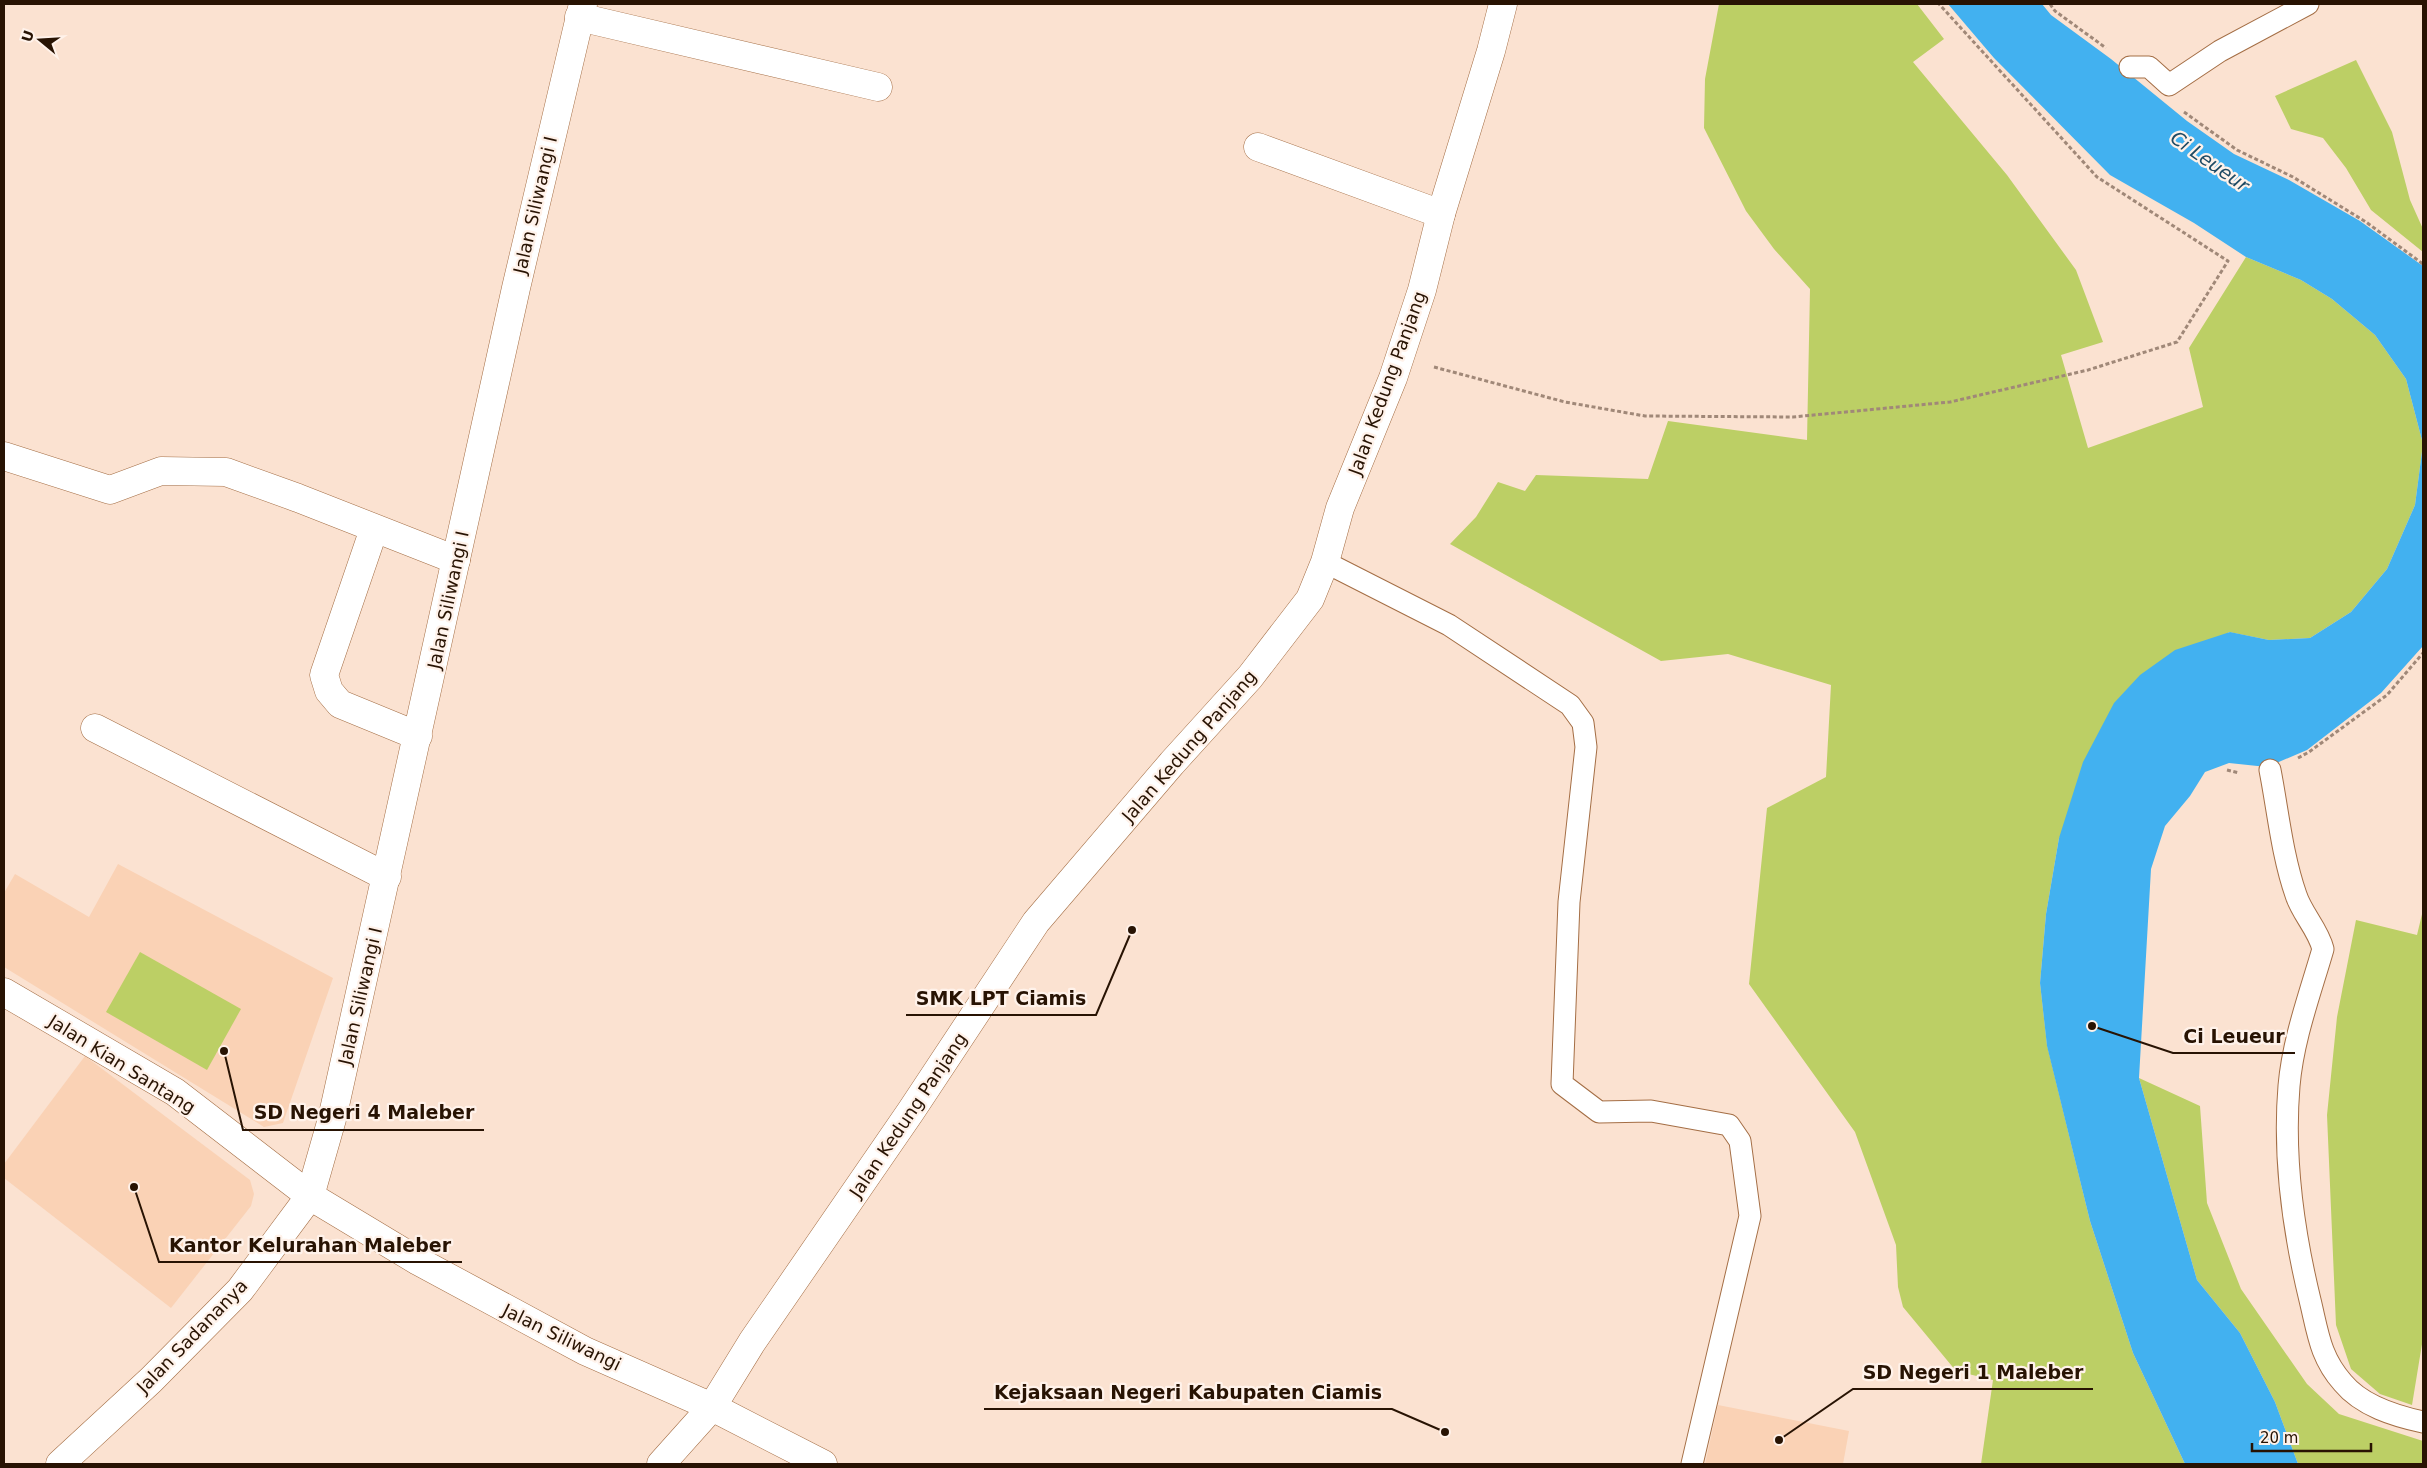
<svg xmlns="http://www.w3.org/2000/svg" width="2427" height="1468" viewBox="0 0 2427 1468" font-family="'DejaVu Sans',sans-serif">
  <rect width="100%" height="100%" fill="#fbe2d1"/>
  <g fill="#fad2b5">
    <path d="M 118,864 L 333,978 L 283,1123 L 264,1127 L 4,967 L 4,893 L 15,874 L 89,917 Z"/>
    <path d="M 85,1056 L 250,1180 L 254,1194 L 251,1206 L 171,1308 L 4,1178 L 4,1164 Z"/>
    <path d="M 1718,1405 L 1849,1431 L 1843,1464 L 1705,1464 Z"/>
  </g>
  <g fill="#bccf65">
    <path d="M 1719,4 L 1917,4 L 1944,39 L 1913,62 L 2007,175 L 2076,270 L 2103,342 L 2061,355 L 2088,448 L 2203,407 L 2189,348 L 2246,257 L 2301,280 L 2332,299 L 2375,335 L 2406,379 L 2423,444 L 2415,505 L 2387,569 L 2351,612 L 2310,638 L 2269,640 L 2229,632 L 2059,838 L 2046,914 L 2040,983 L 2047,1045 L 2090,1221 L 2133,1353 L 2185,1464 L 1981,1464 L 1993,1380 L 1956,1371 L 1903,1307 L 1898,1287 L 1896,1245 L 1855,1132 L 1749,984 L 1767,808 L 1826,777 L 1831,685 L 1728,654 L 1661,661 L 1450,544 L 1476,517 L 1498,482 L 1525,491 L 1536,475 L 1648,479 L 1668,421 L 1807,440 L 1810,289 L 1774,249 L 1746,211 L 1704,128 L 1705,79 Z"/>
    <path d="M 2356,60 L 2392,132 L 2410,200 L 2423,229 L 2423,252 L 2371,210 L 2346,168 L 2323,138 L 2291,129 L 2275,96 Z"/>
    <path d="M 2423,910 L 2423,1338 L 2412,1405 L 2380,1394 L 2351,1369 L 2336,1325 L 2327,1115 L 2337,1017 L 2356,920 L 2417,935 Z"/>
    <path d="M 140,952 L 241,1009 L 207,1070 L 106,1012 Z"/>
    <path d="M 2139,1078 L 2200,1106 L 2207,1203 L 2241,1289 L 2307,1384 L 2339,1414 L 2423,1441 L 2423,1464 L 2298,1464 L 2275,1402 L 2240,1333 L 2197,1280 Z"/>
  </g>
  <path fill="#42b1f0" d="M 1948,4 L 2042,4 L 2051,15 L 2111,59 L 2187,121 L 2234,154 L 2289,180 L 2360,221 L 2423,266 L 2423,646 L 2381,693 L 2307,750 L 2267,767 L 2229,763 L 2205,772 L 2190,796 L 2165,826 L 2151,869 L 2139,1078 L 2197,1280 L 2240,1333 L 2275,1402 L 2298,1464 L 2185,1464 L 2133,1353 L 2090,1221 L 2047,1046 L 2040,983 L 2046,914 L 2059,838 L 2083,762 L 2114,703 L 2140,675 L 2175,650 L 2230,632 L 2269,640 L 2310,638 L 2351,612 L 2387,569 L 2415,505 L 2423,444 L 2406,379 L 2375,335 L 2332,299 L 2301,280 L 2246,257 L 2194,223 L 2110,175 L 1994,58 Z"/>
  <g fill="none" stroke-linecap="round" stroke-linejoin="round">
    <g stroke="#a46e45" stroke-width="23">
      <g id="lane">
        <path d="M 2130,67 L 2149,67 L 2169,85 L 2220,51 L 2308,4"/>
        <path d="M 1325,562 L 1449,625 L 1570,705 L 1583,723 L 1586,747 L 1569,902 L 1562,1084 L 1599,1112 L 1651,1111 L 1729,1125 L 1740,1141 L 1750,1216 L 1692,1464"/>
        <path d="M 2270,770 C 2278,811 2282,855 2296,895 C 2302,914 2318,929 2323,949 C 2310,994 2293,1039 2289,1086 C 2283,1158 2293,1230 2310,1300 C 2318,1333 2320,1357 2343,1383 C 2362,1406 2395,1416 2423,1422"/>
      </g>
    </g>
    <g stroke="#a46e45" stroke-width="29">
      <g id="street">
        <path d="M 579,17 L 878,87"/>
        <path d="M 1258,147 L 1441,214"/>
        <path d="M 4,456 L 110,490 L 161,471 L 226,472 L 298,498 L 456,560"/>
        <path d="M 374,529 L 324,675 L 329,691 L 340,704 L 418,736"/>
        <path d="M 95,728 L 387,877"/>
        <path d="M 4,992 L 175,1092 L 310,1196"/>
        <path d="M 661,1464 L 712,1407 L 752,1342 L 911,1111 L 1036,922 L 1172,763 L 1250,677 L 1310,599 L 1325,562 L 1340,508 L 1393,378 L 1422,290 L 1441,214 L 1491,51 L 1503,4"/>
      </g>
    </g>
    <g stroke="#a46e45" stroke-width="29">
      <g id="secondary">
        <path d="M 310,1196 L 418,1261 L 585,1351 L 712,1407 L 823,1464"/>
        <path d="M 60,1464 L 151,1380 L 240,1290 L 310,1196 L 332,1119 L 516,288 L 583,4"/>
      </g>
    </g>
    <g stroke="#a08878" stroke-width="3" stroke-dasharray="4 2.5" stroke-linecap="butt">
      <path d="M 2050,4 L 2055,11 L 2106,48"/>
      <path d="M 2184,112 L 2237,150 L 2293,177 L 2366,222 L 2423,264"/>
      <path d="M 1434,367 L 1565,402 L 1645,416 L 1793,417 L 1950,402 L 2088,370 L 2177,342 L 2228,261 L 2097,177 L 1939,4"/>
      <path d="M 2298,758 L 2309,752 L 2387,695 L 2423,653"/>
      <path d="M 2227,770 L 2239,773"/>
    </g>
    <use href="#lane" stroke="#fff" stroke-width="21"/>
    <use href="#street" stroke="#fff" stroke-width="28"/>
    <use href="#secondary" stroke="#fff" stroke-width="28"/>
  </g>
  <g text-anchor="middle" dominant-baseline="central" stroke-width="4.5" stroke-linejoin="round" paint-order="stroke">
    <g font-size="18" fill="#281303" stroke="#fff2ea">
      <text transform="translate(535 205) rotate(-77)">Jalan Siliwangi I</text>
      <text transform="translate(1387 383) rotate(-70)">Jalan Kedung Panjang</text>
      <text transform="translate(448 600) rotate(-78)">Jalan Siliwangi I</text>
      <text transform="translate(1189 746) rotate(-49)">Jalan Kedung Panjang</text>
      <text transform="translate(360 996) rotate(-77)">Jalan Siliwangi I</text>
      <text transform="translate(122 1064) rotate(32)">Jalan Kian Santang</text>
      <text transform="translate(908 1115) rotate(-56)">Jalan Kedung Panjang</text>
      <text transform="translate(192 1336) rotate(-46)">Jalan Sadananya</text>
      <text transform="translate(562 1337) rotate(26)">Jalan Siliwangi</text>
    </g>
    <g font-size="19" font-style="italic" fill="#1e4a64" stroke="#fff2ea">
      <text transform="translate(2210 161) rotate(35)">Ci Leueur</text>
    </g>
  </g>
  <path fill="none" stroke="#281303" stroke-width="2" d="M1132 930L1096 1015H906M2092 1026L2173 1053H2295M224 1051L243 1130H484M134 1187L159 1262H462M1779 1440L1853 1389H2093M1445 1432L1392 1409H984"/>
  <g fill="#281303" stroke="#fff2ea" stroke-width="2">
    <circle cx="1132" cy="930" r="5"/>
    <circle cx="2092" cy="1026" r="5"/>
    <circle cx="224" cy="1051" r="5"/>
    <circle cx="134" cy="1187" r="5"/>
    <circle cx="1779" cy="1440" r="5"/>
    <circle cx="1445" cy="1432" r="5"/>
  </g>
  <g font-size="19" text-anchor="middle" font-weight="bold" fill="#281303" stroke="#fff2ea" stroke-width="4.5" stroke-linejoin="round" paint-order="stroke">
    <text x="1001" y="1005">SMK LPT Ciamis</text>
    <text x="2234" y="1043">Ci Leueur</text>
    <text x="364" y="1119">SD Negeri 4 Maleber</text>
    <text x="310" y="1252">Kantor Kelurahan Maleber</text>
    <text x="1973" y="1379">SD Negeri 1 Maleber</text>
    <text x="1188" y="1399">Kejaksaan Negeri Kabupaten Ciamis</text>
  </g>
  <rect width="2427" height="1468" fill="none" stroke="#281303" stroke-width="10"/>
  <g transform="translate(40 40) rotate(288)" stroke="#fff2ea" stroke-width="4" paint-order="stroke">
  <path d="M0-4L9 19L0 12L-9 19Z" fill="#281303"/>
  <text y="-8" font-size="14" font-weight="bold" text-anchor="middle" fill="#281303">U</text>
  </g>
  <path d="M2252 1443v8h119v-8" fill="none" stroke="#281303" stroke-width="2.5"/>
  <text x="2260" y="1443" font-size="15" fill="#281303" stroke="#fff2ea" stroke-width="4" paint-order="stroke">20 m</text>
</svg>
